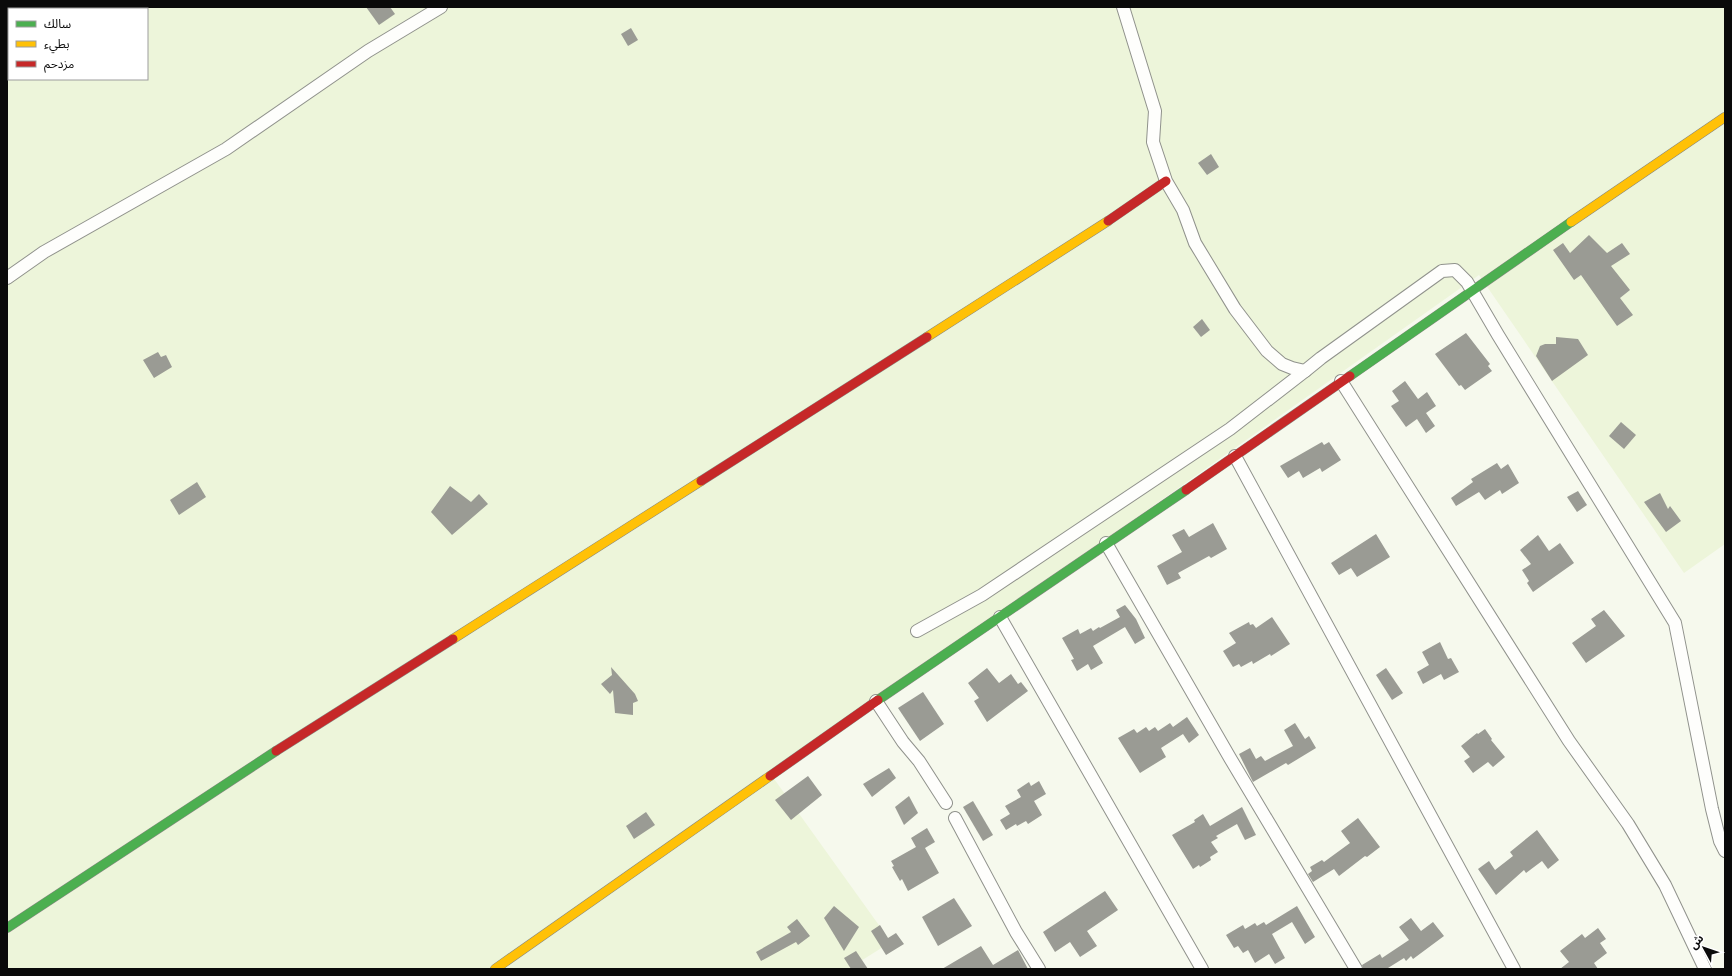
<svg xmlns="http://www.w3.org/2000/svg" width="1732" height="976" viewBox="0 0 1732 976" font-family="'PT Serif','Noto Sans Arabic',serif">
  <rect width="100%" height="100%" fill="#f6f9ed"/>
  <path fill="#edf5da" fill-rule="evenodd" d="M 7,7 L 1725,7 L 1725,544 L 1684,573 L 1479,275 L 772,776 L 891,942 L 848,969 L 7,969 ZM 9,9 L 147,9 L 147,79 L 9,79 Z"/>
  <g fill="#9a9b94">
    <path d="M 366,7 L 390,7 L 395,14 L 379,25 Z"/>
    <path d="M 631,28 L 638,40 L 628,46 L 621,34 Z"/>
    <path d="M 1211,154 L 1219,167 L 1207,175 L 1198,163 Z"/>
    <path d="M 1589,235 L 1607,253 L 1622,243 L 1630,254 L 1611,266 L 1630,290 L 1620,298 L 1633,315 L 1617,326 L 1581,275 L 1574,280 L 1553,250 L 1563,243 L 1570,253 Z"/>
    <path d="M 1202,319 L 1210,330 L 1201,337 L 1193,327 Z"/>
    <path d="M 1466,333 L 1490,364 L 1488,366 L 1492,371 L 1465,390 L 1461,385 L 1459,386 L 1435,354 Z"/>
    <path d="M 1556,337 L 1578,339 L 1588,355 L 1552,381 L 1536,356 L 1540,346 L 1545,344 L 1556,344 Z"/>
    <path d="M 158,352 L 161,357 L 166,355 L 172,367 L 154,378 L 143,360 Z"/>
    <path d="M 1405,381 L 1418,399 L 1427,392 L 1436,406 L 1426,413 L 1435,426 L 1426,433 L 1417,419 L 1406,427 L 1391,406 L 1399,401 L 1392,391 Z"/>
    <path d="M 1621,422 L 1636,435 L 1624,449 L 1609,436 Z"/>
    <path d="M 1322,442 L 1324,445 L 1329,442 L 1341,460 L 1322,472 L 1320,468 L 1303,478 L 1299,471 L 1288,478 L 1280,466 Z"/>
    <path d="M 1497,463 L 1501,469 L 1508,464 L 1519,483 L 1502,494 L 1500,490 L 1485,500 L 1479,492 L 1456,506 L 1451,498 L 1473,482 L 1471,479 Z"/>
    <path d="M 197,482 L 206,497 L 179,515 L 170,500 Z"/>
    <path d="M 450,486 L 471,502 L 479,494 L 488,504 L 452,535 L 431,512 Z"/>
    <path d="M 1578,491 L 1587,505 L 1577,512 L 1567,497 Z"/>
    <path d="M 1660,493 L 1668,509 L 1670,506 L 1681,521 L 1666,532 L 1644,502 Z"/>
    <path d="M 1213,523 L 1227,549 L 1211,558 L 1209,556 L 1178,573 L 1181,578 L 1167,585 L 1157,566 L 1182,552 L 1172,535 L 1184,529 L 1189,537 Z"/>
    <path d="M 1376,534 L 1390,557 L 1357,577 L 1351,568 L 1339,575 L 1331,563 Z"/>
    <path d="M 1538,535 L 1549,551 L 1560,543 L 1574,563 L 1533,592 L 1527,583 L 1529,581 L 1522,570 L 1531,564 L 1520,550 Z"/>
    <path d="M 1125,605 L 1136,619 L 1145,638 L 1135,644 L 1125,627 L 1093,646 L 1103,663 L 1091,670 L 1088,664 L 1077,671 L 1071,660 L 1074,659 L 1062,638 L 1078,629 L 1080,634 L 1091,628 L 1093,631 L 1099,627 L 1100,628 L 1120,617 L 1116,610 Z"/>
    <path d="M 1604,610 L 1625,636 L 1586,663 L 1572,643 L 1596,626 L 1591,619 Z"/>
    <path d="M 1272,617 L 1290,644 L 1271,656 L 1270,654 L 1253,664 L 1252,661 L 1241,667 L 1239,664 L 1233,667 L 1223,651 L 1236,643 L 1229,633 L 1249,622 L 1250,625 L 1253,624 L 1256,628 Z"/>
    <path d="M 1440,642 L 1448,659 L 1451,658 L 1459,672 L 1444,680 L 1441,674 L 1423,684 L 1417,672 L 1429,665 L 1422,652 Z"/>
    <path d="M 611,667 L 635,694 L 638,701 L 633,703 L 633,715 L 615,713 L 613,690 L 610,694 L 601,684 L 612,675 Z"/>
    <path d="M 987,668 L 999,683 L 1011,674 L 1018,684 L 1021,682 L 1028,691 L 987,722 L 974,701 L 979,698 L 968,683 Z"/>
    <path d="M 1386,668 L 1403,693 L 1392,700 L 1376,675 Z"/>
    <path d="M 923,692 L 944,724 L 920,741 L 898,708 Z"/>
    <path d="M 1187,717 L 1199,735 L 1189,743 L 1183,734 L 1161,748 L 1166,757 L 1140,773 L 1118,738 L 1134,729 L 1137,733 L 1146,727 L 1149,731 L 1155,727 L 1158,731 L 1170,723 L 1173,727 Z"/>
    <path d="M 1295,723 L 1305,739 L 1309,736 L 1316,748 L 1288,765 L 1286,763 L 1253,782 L 1239,754 L 1250,748 L 1256,759 L 1261,756 L 1265,761 L 1293,746 L 1284,730 Z"/>
    <path d="M 1485,729 L 1492,739 L 1491,740 L 1505,757 L 1493,767 L 1488,762 L 1473,773 L 1464,761 L 1470,757 L 1461,746 L 1477,733 L 1478,734 Z"/>
    <path d="M 889,768 L 896,778 L 872,797 L 863,784 Z"/>
    <path d="M 808,776 L 822,795 L 791,820 L 775,800 Z"/>
    <path d="M 1039,781 L 1046,794 L 1034,801 L 1042,815 L 1028,824 L 1026,821 L 1017,826 L 1016,824 L 1006,830 L 1000,820 L 1010,814 L 1005,806 L 1021,797 L 1017,790 L 1029,782 L 1031,786 Z"/>
    <path d="M 909,796 L 918,813 L 904,825 L 895,807 Z"/>
    <path d="M 973,801 L 993,835 L 983,841 L 963,807 Z"/>
    <path d="M 1242,807 L 1256,835 L 1245,840 L 1237,824 L 1216,836 L 1218,838 L 1211,842 L 1218,852 L 1210,857 L 1211,860 L 1200,867 L 1199,865 L 1193,869 L 1172,835 L 1195,822 L 1194,820 L 1203,814 L 1210,826 Z"/>
    <path d="M 646,812 L 655,825 L 634,839 L 626,826 Z"/>
    <path d="M 1358,818 L 1380,847 L 1367,857 L 1365,856 L 1339,876 L 1334,869 L 1313,882 L 1308,874 L 1312,871 L 1310,867 L 1322,860 L 1324,862 L 1350,843 L 1341,831 Z"/>
    <path d="M 927,828 L 935,842 L 925,848 L 939,873 L 908,891 L 902,879 L 900,881 L 892,867 L 894,866 L 891,861 L 916,847 L 911,838 Z"/>
    <path d="M 1537,830 L 1559,860 L 1548,869 L 1542,861 L 1526,873 L 1524,870 L 1496,895 L 1478,869 L 1489,861 L 1495,870 L 1513,856 L 1510,852 Z"/>
    <path d="M 1105,891 L 1118,910 L 1087,931 L 1097,946 L 1080,957 L 1070,942 L 1055,952 L 1043,932 Z"/>
    <path d="M 954,898 L 972,926 L 938,946 L 922,917 Z"/>
    <path d="M 834,906 L 859,927 L 844,951 L 824,918 Z"/>
    <path d="M 1297,906 L 1315,937 L 1305,944 L 1292,922 L 1272,934 L 1285,958 L 1275,964 L 1269,954 L 1255,963 L 1248,950 L 1243,953 L 1238,946 L 1234,948 L 1226,935 L 1243,925 L 1245,929 L 1255,923 L 1257,926 L 1264,922 L 1266,925 Z"/>
    <path d="M 1411,918 L 1421,931 L 1433,922 L 1444,936 L 1413,959 L 1411,956 L 1406,961 L 1404,958 L 1388,968 L 1389,969 L 1363,969 L 1362,965 L 1380,954 L 1382,958 L 1409,940 L 1399,927 Z"/>
    <path d="M 797,919 L 810,936 L 798,945 L 796,942 L 761,961 L 756,952 L 791,932 L 787,927 Z"/>
    <path d="M 880,925 L 888,938 L 896,933 L 904,944 L 886,955 L 871,931 Z"/>
    <path d="M 1598,928 L 1606,939 L 1600,943 L 1607,953 L 1594,963 L 1598,969 L 1560,969 L 1569,962 L 1560,951 L 1582,934 L 1585,938 Z"/>
    <path d="M 981,946 L 993,965 L 1018,950 L 1028,969 L 942,969 Z"/>
    <path d="M 856,951 L 868,969 L 851,969 L 844,958 Z"/>
  </g>
  <g fill="none" stroke-linecap="round" stroke-linejoin="round">
    <g stroke="#90928c" stroke-width="14">
      <g id="street">
        <path d="M 1123,7 L 1155,111 L 1153,142 L 1166,181 L 1183,210 L 1195,243 L 1235,309 L 1267,351 L 1282,364 L 1292,368 L 1305,371 L 1321,358 L 1442,271 L 1455,270 L 1467,282 L 1498,335 L 1675,623 L 1712,809 L 1720,841 L 1725,851"/>
        <path d="M 7,278 L 44,252 L 226,149 L 368,51 L 441,7"/>
        <path d="M 1341,381 L 1569,741 L 1628,824 L 1665,885 L 1705,969"/>
        <path d="M 1235,456 L 1514,969"/>
        <path d="M 1106,543 L 1230,758 L 1356,969"/>
        <path d="M 1000,617 L 1202,969"/>
        <path d="M 917,631 L 982,595 L 1076,532 L 1230,429 L 1305,371"/>
        <path d="M 876,701 L 903,742 L 919,761 L 946,803"/>
        <path d="M 955,818 L 1016,932 L 1039,969"/>
      </g>
    </g>
    <g stroke="#878883" stroke-width="10">
      <g id="fast">
        <path d="M 1350,376 L 1571,222"/>
        <path d="M 878,700 L 1186,490"/>
        <path d="M 7,928 L 276,751"/>
      </g>
    </g>
    <g stroke="#878883" stroke-width="10">
      <g id="slow">
        <path d="M 1571,222 L 1725,117"/>
        <path d="M 927,337 L 1108,221"/>
        <path d="M 453,639 L 701,481"/>
        <path d="M 495,969 L 770,776"/>
      </g>
    </g>
    <g stroke="#878883" stroke-width="10">
      <g id="jam">
        <path d="M 1108,221 L 1166,181"/>
        <path d="M 701,481 L 927,337"/>
        <path d="M 1186,490 L 1350,376"/>
        <path d="M 276,751 L 453,639"/>
        <path d="M 770,776 L 878,700"/>
      </g>
    </g>
    <use href="#street" stroke="#fefefc" stroke-width="12"/>
    <use href="#fast" stroke="#4caf50" stroke-width="9"/>
    <use href="#slow" stroke="#ffc107" stroke-width="9"/>
    <use href="#jam" stroke="#c62828" stroke-width="9"/>
  </g>
  <rect width="1732" height="976" fill="none" stroke="#0a0a0a" stroke-width="16"/>
  <rect x="8" y="8" width="140" height="72" fill="#ffffff" stroke="#9d9d9d"/>
  <rect x="16" y="21" width="20" height="6" fill="#4caf50" stroke="#9d9d9d"/>
  <text x="44" y="28" font-size="12" fill="#0a0a0a">سالك</text>
  <rect x="16" y="41" width="20" height="6" fill="#ffc107" stroke="#9d9d9d"/>
  <text x="44" y="48" font-size="12" fill="#0a0a0a">بطيء</text>
  <rect x="16" y="61" width="20" height="6" fill="#c62828" stroke="#9d9d9d"/>
  <text x="44" y="68" font-size="12" fill="#0a0a0a">مزدحم</text>
  <g transform="translate(1704 948) rotate(310)" stroke="#ffffff" stroke-width="3" paint-order="stroke">
  <path d="M0-3L7 15L0 10L-7 15Z" fill="#0a0a0a"/>
  <text y="-6" font-size="11" font-weight="bold" text-anchor="middle" fill="#0a0a0a">ش</text>
  </g>
</svg>
